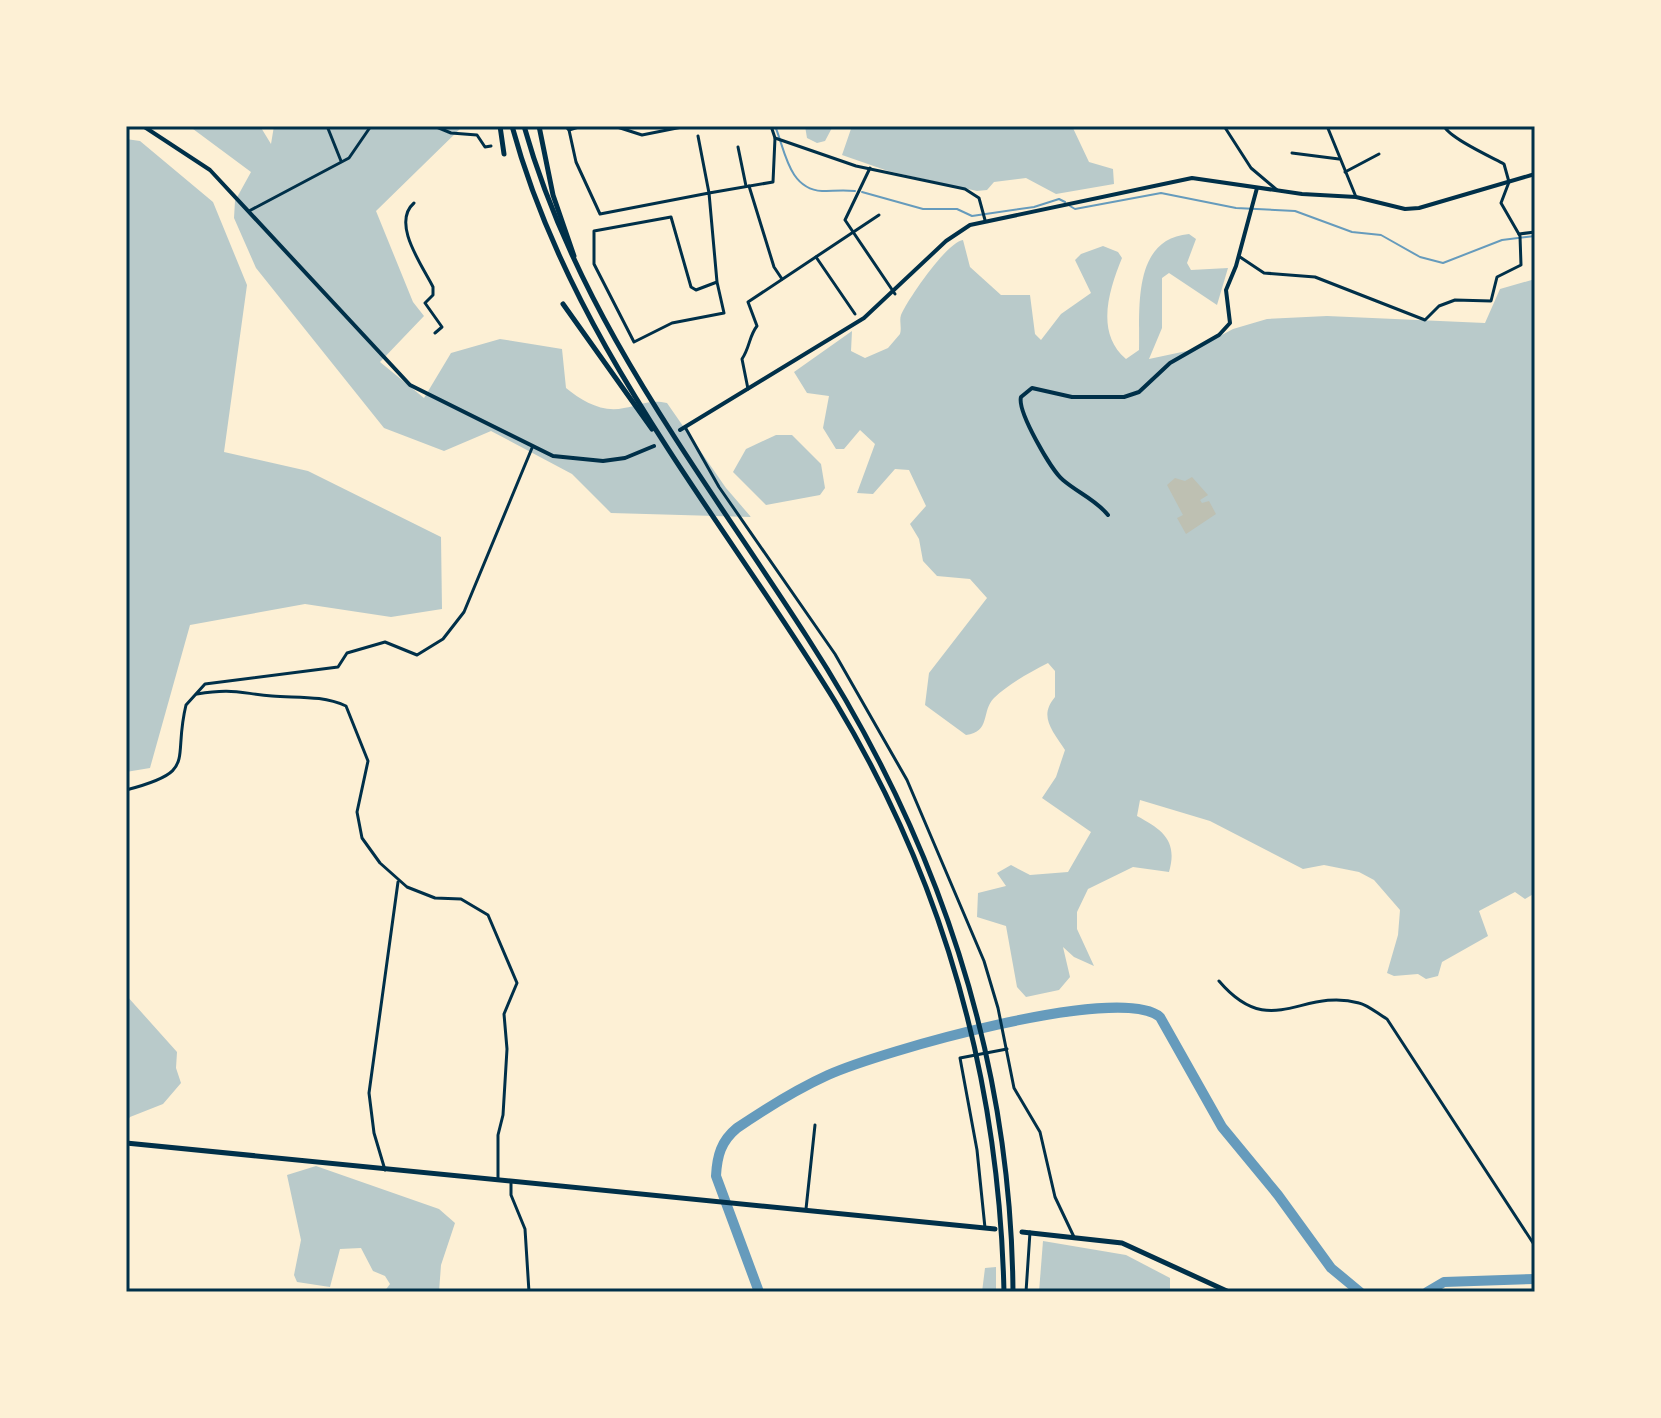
<svg xmlns="http://www.w3.org/2000/svg" width="1661" height="1418" viewBox="0 0 1661 1418" font-family="Cabin,sans-serif">
  <rect width="100%" height="100%" fill="#fdf0d5"/>
  <g fill="#b9caca">
    <path d="M 189,126 L 260,126 L 271,144 L 274,126 L 463,126 L 376,211 L 413,302 L 424,316 L 380,362 L 424,398 L 451,353 L 500,339 L 562,349 L 566,388 C 582,401 602,413 624,408 C 640,405 650,399 667,403 L 726,488 L 751,517 L 611,513 L 572,474 L 491,431 L 444,451 L 384,428 L 256,268 L 234,218 L 235,201 L 251,172 Z"/>
    <path d="M 805,126 L 833,126 L 825,141 L 817,143 L 807,138 Z"/>
    <path d="M 852,126 L 1072,126 L 1089,162 L 1113,169 L 1114,184 L 1056,194 L 1026,178 L 994,182 L 987,190 L 977,191 L 888,171 L 842,155 Z"/>
    <path d="M 126,139 L 140,141 L 213,202 L 247,285 L 224,452 L 308,471 L 441,537 L 442,609 L 391,617 L 305,604 L 190,625 L 150,768 L 126,772 Z"/>
    <path d="M 1189,234 L 1196,239 L 1187,263 L 1191,270 L 1228,268 L 1217,305 L 1169,273 L 1162,278 L 1162,328 L 1149,359 L 1196,349 L 1233,329 L 1267,319 L 1327,316 L 1485,323 L 1500,289 L 1535,279 L 1535,893 L 1525,899 L 1515,892 L 1479,911 L 1488,936 L 1442,962 L 1438,976 L 1426,979 L 1418,974 L 1394,976 L 1387,973 L 1398,935 L 1400,910 L 1374,880 L 1359,872 L 1324,865 L 1303,869 L 1210,821 L 1140,800 L 1137,816 C 1163,830 1178,841 1169,872 L 1133,867 L 1088,889 L 1077,912 L 1077,929 L 1094,966 L 1074,957 L 1063,947 L 1070,977 L 1059,990 L 1026,997 L 1017,987 L 1006,926 L 977,917 L 978,893 L 1006,886 L 997,873 L 1011,865 L 1030,875 L 1068,872 L 1091,832 L 1042,798 L 1056,777 L 1065,750 C 1053,731 1038,717 1055,697 L 1055,671 L 1048,663 C 1030,672 1009,684 994,698 C 981,711 991,732 966,735 L 925,705 L 929,673 L 987,598 L 970,579 L 937,576 L 923,561 L 919,539 L 910,524 L 926,506 L 909,470 L 895,469 L 873,494 L 857,493 L 875,444 L 860,430 L 844,449 L 836,449 L 823,428 L 829,396 L 807,393 L 794,372 L 852,331 L 851,351 L 865,358 L 888,348 L 900,334 C 902,327 899,321 901,315 C 908,299 947,242 963,240 L 970,267 L 1001,295 L 1030,295 L 1035,334 L 1041,340 L 1061,314 L 1091,293 L 1075,260 L 1081,254 L 1103,246 L 1118,252 L 1122,258 C 1109,290 1095,333 1126,359 L 1139,350 C 1140,308 1132,239 1189,234 Z"/>
    <path d="M 776,435 L 792,435 L 821,464 L 825,488 L 820,495 L 766,505 L 733,472 L 746,449 Z"/>
    <path d="M 126,995 L 177,1052 L 176,1068 L 181,1083 L 163,1104 L 130,1117 L 126,1123 Z"/>
    <path d="M 316,1166 L 439,1209 L 455,1223 L 441,1265 L 439,1292 L 384,1292 L 390,1284 L 385,1276 L 373,1271 L 361,1248 L 340,1249 L 330,1287 L 297,1282 L 294,1275 L 301,1240 L 287,1175 Z"/>
    <path d="M 1043,1241 L 1126,1255 L 1170,1278 L 1170,1292 L 1039,1292 Z"/>
    <path d="M 996,1267 L 996,1292 L 982,1292 L 985,1268 Z"/>
  </g>
  <g fill="none" stroke-linecap="round" stroke-linejoin="round">
    <g stroke="#669bbc" stroke-width="2">
      <path d="M 775,126 C 785,149 788,189 822,191 C 833,191 843,190 855,191"/>
      <path d="M 862,192 L 923,209 L 957,209 L 972,216 L 1034,207 L 1059,199 L 1065,202"/>
      <path d="M 1070,206 L 1075,209 L 1161,193 L 1236,208 L 1295,211 L 1352,232 L 1381,235 L 1420,257 L 1443,263 L 1502,240 L 1535,236"/>
    </g>
    <g stroke="#669bbc" stroke-width="10">
      <path d="M 759,1292 L 716,1176 C 717,1156 721,1141 737,1128 C 765,1109 797,1089 828,1075 C 879,1052 1119,983 1160,1017 L 1222,1127 L 1278,1195 L 1331,1268 L 1360,1292"/>
      <path d="M 1427,1292 L 1444,1282 L 1535,1279"/>
    </g>
  </g>
  <path fill="#bec0b2" d="M 1192,477 L 1208,495 L 1200,500 L 1202,503 L 1209,501 L 1216,514 L 1186,534 L 1177,518 L 1183,515 L 1167,485 L 1175,478 L 1185,481 Z"/>
  <g fill="none" stroke-linecap="round" stroke-linejoin="round">
    <g stroke="#003049" stroke-width="3">
      <path d="M 327,126 L 341,161"/>
      <path d="M 434,126 L 451,133 L 477,135 L 485,147 L 491,146"/>
      <path d="M 565,126 L 569,130 L 576,162 L 600,214 L 709,193 L 717,282 L 724,313 L 672,323 L 634,342 L 594,264 L 594,231 L 671,217 L 691,287 L 696,290 L 717,282"/>
      <path d="M 614,126 L 642,135 L 687,126"/>
      <path d="M 771,126 L 775,138 L 856,166 L 965,189 L 979,198 L 985,220"/>
      <path d="M 1224,126 L 1251,168 L 1277,190"/>
      <path d="M 1327,126 L 1356,197"/>
      <path d="M 569,130 L 582,126"/>
      <path d="M 698,136 L 709,193 L 773,182 L 775,138"/>
      <path d="M 738,147 L 746,186"/>
      <path d="M 1292,153 L 1339,159"/>
      <path d="M 870,168 L 845,220 L 895,294"/>
      <path d="M 1345,172 L 1379,154"/>
      <path d="M 749,186 L 774,267 L 782,279"/>
      <path d="M 414,203 C 391,223 422,265 433,287 L 433,295 L 425,303 L 442,327 L 435,333"/>
      <path d="M 249,211 L 349,158 L 371,126"/>
      <path d="M 1519,234 L 1535,232"/>
      <path d="M 816,257 L 855,314"/>
      <path d="M 1240,257 L 1264,273 L 1315,277 L 1425,320 L 1439,306 L 1455,300 L 1491,301 L 1497,277 L 1521,265 L 1520,236 L 1501,203 L 1509,182 L 1504,164 C 1489,156 1450,138 1444,126"/>
      <path d="M 748,389 L 742,359 C 750,347 749,336 757,326 L 748,302 L 879,215"/>
      <path d="M 685,427 L 719,487 L 835,654 L 907,780 L 984,961 L 998,1008 L 1014,1088 L 1040,1132 L 1055,1197 L 1074,1237"/>
      <path d="M 197,694 C 232,688 239,693 272,696 C 297,698 322,695 346,706 L 368,761 L 357,812 L 362,838 L 380,863 L 407,887 L 435,898 L 461,899 L 488,915 L 517,983 L 504,1014 L 507,1049 L 503,1115 L 498,1135 L 498,1180"/>
      <path d="M 126,790 C 199,771 172,762 186,705 L 205,684 L 338,667 L 347,653 L 385,642 L 417,655 L 443,639 L 464,612 L 532,448"/>
      <path d="M 1219,981 C 1271,1042 1301,987 1359,1003 C 1368,1005 1378,1014 1387,1019 L 1535,1246"/>
      <path d="M 385,1170 L 374,1133 L 369,1093 L 398,882"/>
      <path d="M 511,1183 L 511,1195 L 525,1229 L 529,1292"/>
      <path d="M 806,1209 L 815,1125"/>
      <path d="M 985,1228 L 977,1150 L 960,1058 L 1007,1049"/>
      <path d="M 1026,1292 L 1030,1232"/>
    </g>
    <path stroke="#003049" stroke-width="4" d="M 1108,515 C 1095,499 1078,493 1063,480 C 1051,470 1017,411 1021,397 L 1032,388 L 1072,397 L 1124,397 L 1139,392 L 1170,363 L 1219,335 L 1230,323 L 1226,290 L 1236,266 L 1257,188"/>
    <g stroke="#003049" stroke-width="4">
      <path d="M 143,126 L 210,170 L 410,385 L 553,456 L 603,461 L 625,458 L 654,446"/>
      <path d="M 680,430 L 864,318 L 946,241 L 970,225 L 1192,178 L 1302,194 L 1356,197 L 1405,209 L 1419,208 L 1535,174"/>
    </g>
    <g stroke="#003049" stroke-width="5">
      <path d="M 126,1143 L 995,1229"/>
      <path d="M 1022,1232 L 1122,1243 L 1229,1292"/>
    </g>
    <g stroke="#003049" stroke-width="5">
      <path d="M 500,126 L 504,154"/>
      <path d="M 512,126 C 571,343 721,515 836,703 C 945,884 999,1082 1004,1292"/>
      <path d="M 524,126 C 578,318 701,472 807,637 C 936,836 1011,1054 1013,1292"/>
      <path d="M 539,126 L 553,195 L 574,256"/>
      <path d="M 563,304 L 652,429"/>
    </g>
  </g>
  <rect width="1661" height="1418" fill="none" stroke="#fdf0d5" stroke-width="256"/>
  <rect x="128" y="128" width="1405" height="1162" fill="none" stroke="#003049" stroke-width="3"/>
</svg>
